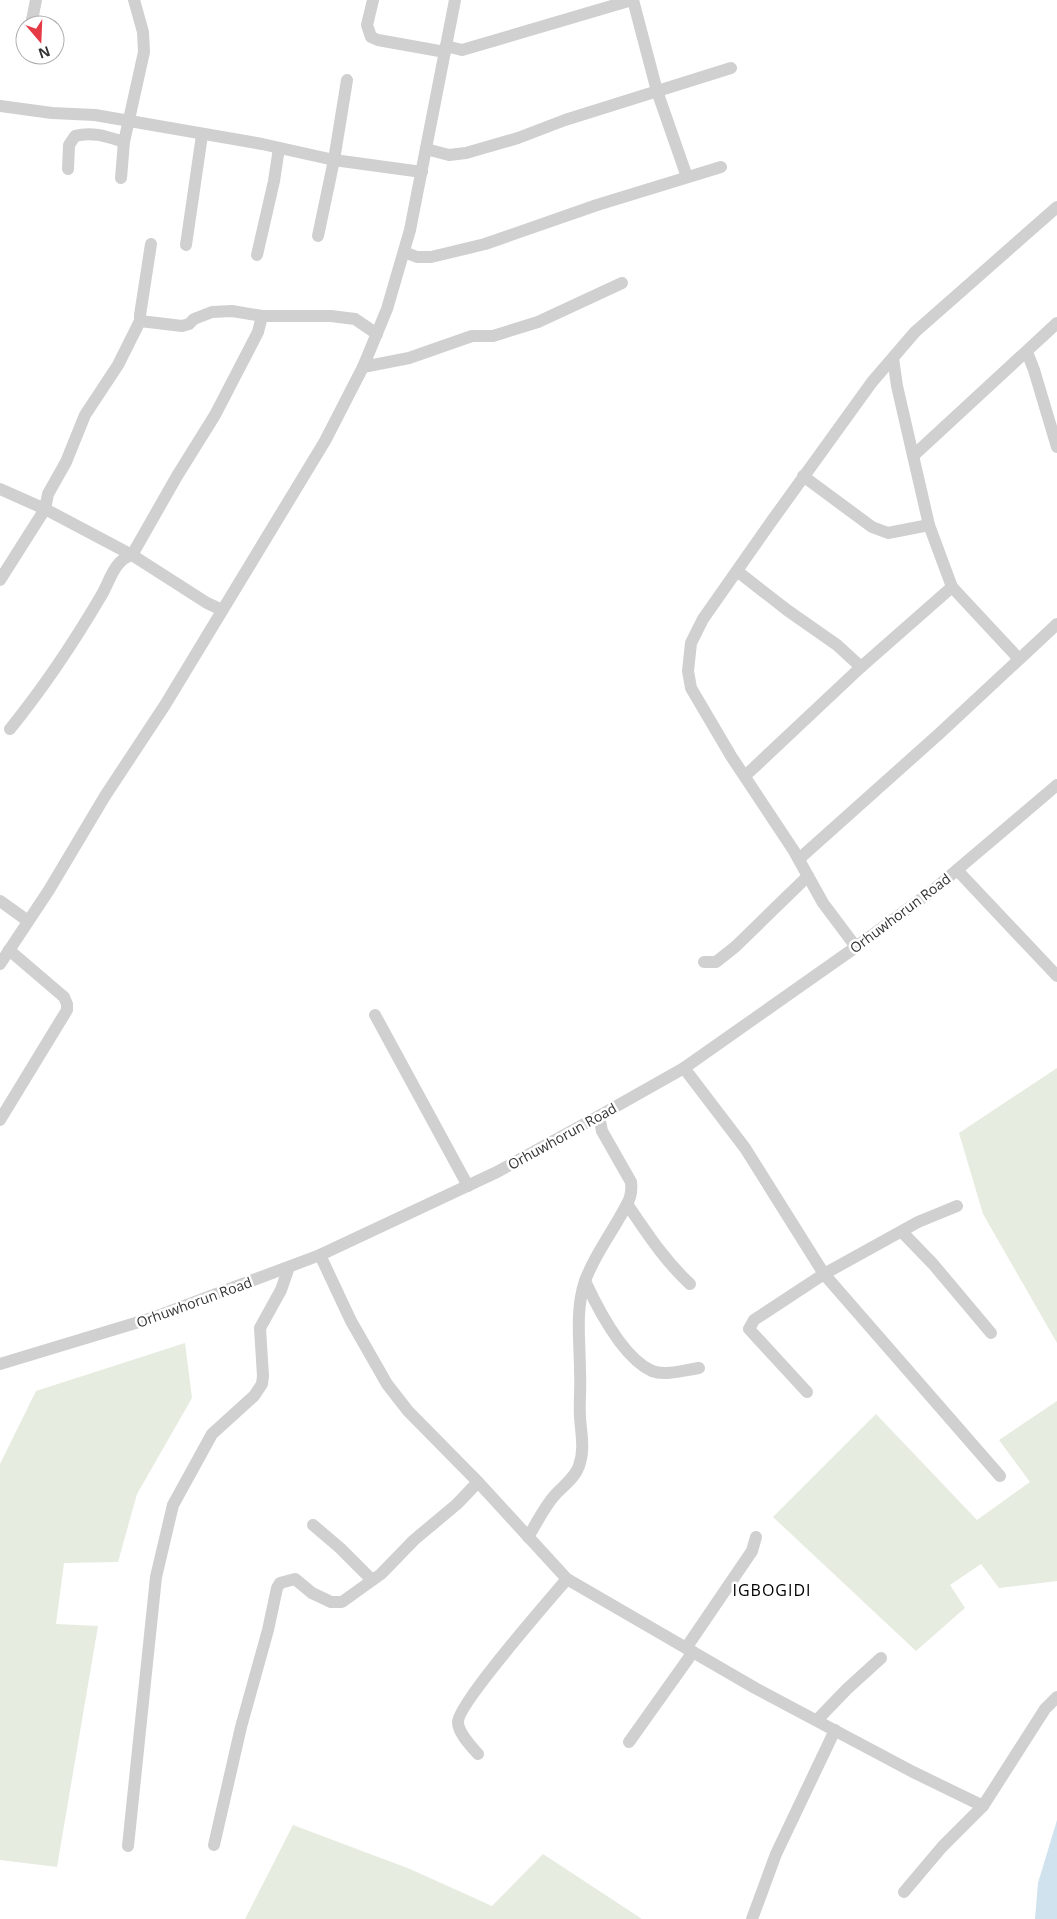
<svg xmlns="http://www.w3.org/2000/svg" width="1057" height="1919" viewBox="0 0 1057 1919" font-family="'Open Sans',sans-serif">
  <rect width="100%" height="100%" fill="#fff"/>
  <g fill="#e6ecdf">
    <path d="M 1057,1068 L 1057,1343 L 983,1214 L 959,1133 Z"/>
    <path d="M 185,1343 L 192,1398 L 137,1494 L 118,1562 L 64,1563 L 56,1624 L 98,1626 L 57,1867 L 0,1860 L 0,1464 L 36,1391 Z"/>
    <path d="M 1057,1401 L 1057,1581 L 999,1588 L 981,1564 L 950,1585 L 965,1608 L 916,1651 L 773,1517 L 876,1414 L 977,1520 L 1030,1482 L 999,1440 Z"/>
    <path d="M 293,1825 L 410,1869 L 492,1906 L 543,1854 L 642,1919 L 245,1919 Z"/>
  </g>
  <path fill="#cfe2ee" d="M 1057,1820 L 1057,1919 L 1035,1919 L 1038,1883 Z"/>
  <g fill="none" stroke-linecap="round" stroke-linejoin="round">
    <g stroke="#d0d0d0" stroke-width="12">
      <path d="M 373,0 L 367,25 L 371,37 L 378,40 L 445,52"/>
      <path d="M 633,0 L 657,91 L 687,177"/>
      <path d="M 31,25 L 36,0"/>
      <path d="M 446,46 L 462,50 L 632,0"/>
      <path d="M 0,106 L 52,113 L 95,115 L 262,144 L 334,160 L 422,172"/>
      <path d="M 426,149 L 449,155 L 466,153 L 518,138 L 565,120 L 731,68"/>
      <path d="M 68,169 L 69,145 L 75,136 C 92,131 108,137 124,142"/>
      <path d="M 121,178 L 124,142 L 144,52 L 143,32 L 134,0"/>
      <path d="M 318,236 L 334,160 L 347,80"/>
      <path d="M 151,244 L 140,315 L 140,321 L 182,326 L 189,324 L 194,319 L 212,312 L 232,311 L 262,316 L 331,316 L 355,319 L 377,334"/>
      <path d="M 186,245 L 202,135"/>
      <path d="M 404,252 L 417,257 L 431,257 L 485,244 L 597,205 L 721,167"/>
      <path d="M 257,255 L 274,181 L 279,148"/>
      <path d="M 140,321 L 118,365 L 85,415 L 66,462 L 48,494 L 45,509 L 132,555 L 207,603 L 222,610"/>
      <path d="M 1027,352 L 1034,370 L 1057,447"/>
      <path d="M 893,358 L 897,386 L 929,525 L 952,587 L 1019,659"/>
      <path d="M 363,367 L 409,358 L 472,336 L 493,336 L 538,322 L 622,283"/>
      <path d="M 914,455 L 1057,323"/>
      <path d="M 803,476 L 872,527 L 888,533 L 929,525"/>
      <path d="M 0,489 L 45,509 L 0,580"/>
      <path d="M 737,571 L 787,610 L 837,645 L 861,667"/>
      <path d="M 10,729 C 44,687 74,642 101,596 C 110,581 114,560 132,555 L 177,476 L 215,415 L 258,332 L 262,316"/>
      <path d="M 745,776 L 861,667 L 952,587"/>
      <path d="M 799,859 L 940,733 L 1057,624"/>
      <path d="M 957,870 L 1057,976"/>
      <path d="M 0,901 L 28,921"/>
      <path d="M 856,947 L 823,903 L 794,851 L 731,756 L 691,688 L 688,671 L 691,643 L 703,619 L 771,522 L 872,382 L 915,332 L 1057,207"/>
      <path d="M 704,962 L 716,962 L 735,947 L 808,876"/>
      <path d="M 0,964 L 49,890 L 105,796 L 165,705 L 325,441 L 363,367 L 387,309 L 410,230 L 455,0"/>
      <path d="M 375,1015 L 468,1186"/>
      <path d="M 684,1068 L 745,1148 L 824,1274 L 1000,1476"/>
      <path d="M 0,1120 L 67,1010 L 67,1004 L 64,997 L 9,950"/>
      <path d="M 627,1204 C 647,1233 664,1260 690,1284"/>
      <path d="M 902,1232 L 933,1264 L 991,1333"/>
      <path d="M 320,1255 L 351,1321 L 387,1384 L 408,1411 L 478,1482 L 567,1579 L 755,1688 L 913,1772 L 983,1806"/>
      <path d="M 585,1281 C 598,1309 623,1358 652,1371 C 666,1376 685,1370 699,1368"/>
      <path d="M 0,1364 L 152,1318 L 320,1255 L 497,1172 L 599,1116 L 684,1068 L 856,947 L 932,891 L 1057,785"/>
      <path d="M 807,1392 L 749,1329 L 754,1320 L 824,1274 L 918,1222 L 957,1206"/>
      <path d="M 313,1525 L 340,1548 L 372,1580"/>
      <path d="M 528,1537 C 537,1523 544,1507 555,1495 C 563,1486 575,1478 579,1466 C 585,1449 581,1434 580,1417 C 579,1402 581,1387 580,1372 C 580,1341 575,1311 585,1281 C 595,1253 614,1230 627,1204 C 631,1197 632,1190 631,1182 L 602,1131 L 599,1116"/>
      <path d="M 686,1648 L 752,1551 L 756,1537"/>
      <path d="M 817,1720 L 847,1689 L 881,1658"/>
      <path d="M 629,1742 L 693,1652"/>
      <path d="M 478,1754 C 471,1746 458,1733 458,1722 C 458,1704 550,1599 567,1579"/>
      <path d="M 214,1845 L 241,1727 L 268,1630 L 277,1588 L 280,1583 L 295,1579 L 312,1593 L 331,1602 L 342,1602 L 381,1574 L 414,1540 L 457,1504 L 478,1482"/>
      <path d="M 128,1846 L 156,1577 L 173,1505 L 212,1434 L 254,1396 L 262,1384 L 263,1376 L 260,1328 L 281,1290 L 289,1267"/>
      <path d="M 904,1892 L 942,1847 L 983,1806 L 1045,1709 L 1057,1697"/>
      <path d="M 752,1919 L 776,1854 L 835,1730"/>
    </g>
  </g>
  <g text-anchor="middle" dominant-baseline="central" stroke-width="5" stroke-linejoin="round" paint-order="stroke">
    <g font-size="14" fill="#333" stroke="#fff">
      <text transform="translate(900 913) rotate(-37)">Orhuwhorun Road</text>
      <text transform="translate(562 1136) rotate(-29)">Orhuwhorun Road</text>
      <text transform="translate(194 1302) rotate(-20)">Orhuwhorun Road</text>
    </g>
    <g font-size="16" letter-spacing="1" fill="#000" stroke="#fff">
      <text x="772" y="1590">IGBOGIDI</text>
    </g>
  </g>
  <g transform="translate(40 40) rotate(161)"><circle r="24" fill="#ffffff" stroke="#adadad"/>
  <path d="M0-4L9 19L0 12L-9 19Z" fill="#e63946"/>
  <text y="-8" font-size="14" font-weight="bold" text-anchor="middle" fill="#333333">N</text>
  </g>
</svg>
